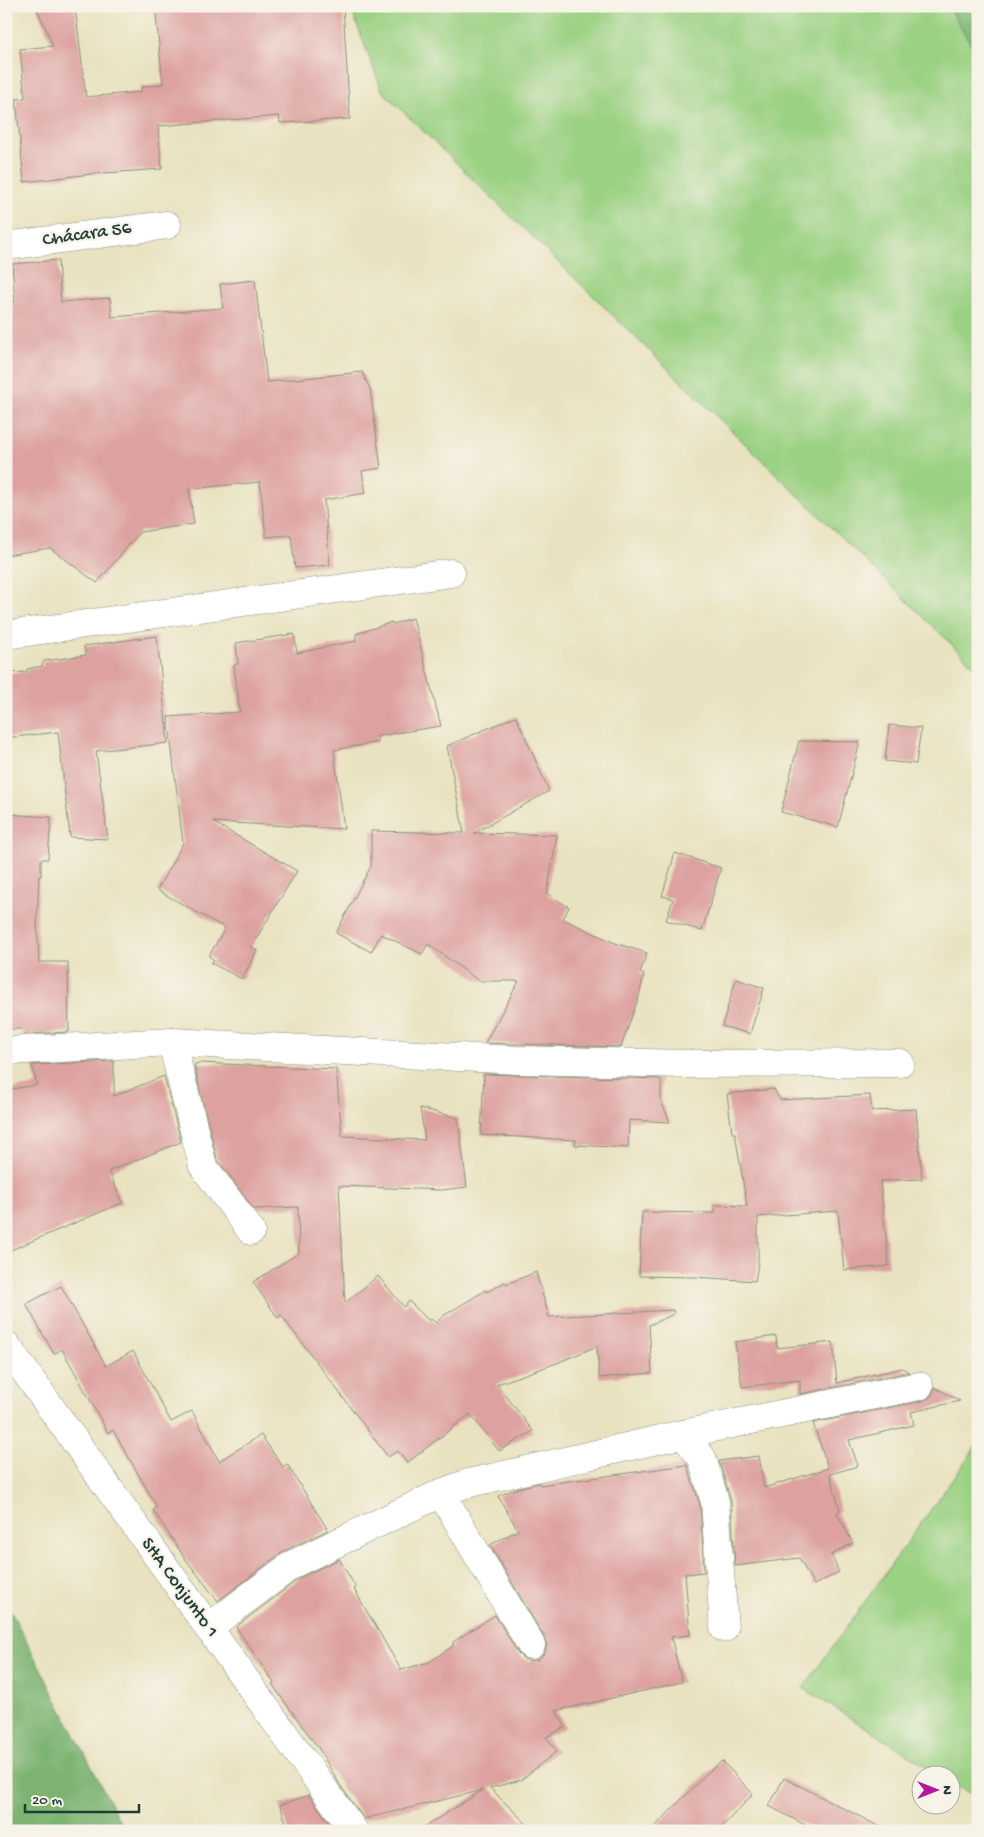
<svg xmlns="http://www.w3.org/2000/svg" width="984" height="1837" viewBox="0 0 984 1837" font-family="'Gochi Hand',sans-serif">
  <rect width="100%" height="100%" fill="#f7f3e8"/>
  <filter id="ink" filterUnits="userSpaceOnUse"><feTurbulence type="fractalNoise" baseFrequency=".02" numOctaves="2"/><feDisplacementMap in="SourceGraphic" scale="10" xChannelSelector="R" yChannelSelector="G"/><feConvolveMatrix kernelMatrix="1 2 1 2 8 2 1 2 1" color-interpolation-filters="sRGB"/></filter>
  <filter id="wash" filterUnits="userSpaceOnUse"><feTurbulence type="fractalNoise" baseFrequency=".0096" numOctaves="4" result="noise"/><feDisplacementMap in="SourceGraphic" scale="20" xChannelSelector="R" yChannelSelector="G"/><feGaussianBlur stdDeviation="1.12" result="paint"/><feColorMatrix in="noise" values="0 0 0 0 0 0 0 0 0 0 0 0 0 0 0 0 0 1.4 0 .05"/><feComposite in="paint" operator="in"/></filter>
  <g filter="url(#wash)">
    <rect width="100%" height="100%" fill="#e9e2c0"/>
    <g fill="#9bd183" stroke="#5d875c">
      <path d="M 350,6 L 948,6 L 978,56 L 978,670 L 382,91 Z"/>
      <path d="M 978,1444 L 978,1799 L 952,1782 L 952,1774 L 939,1774 L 803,1688 Z"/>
    </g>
    <g fill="#7cb371" stroke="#4e7852">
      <path d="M 948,6 L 978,6 L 978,56 Z"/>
      <path d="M 6,1602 L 125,1831 L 6,1831 Z"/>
    </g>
    <g id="blocks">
      <g fill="#dda2a0">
        <path d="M 36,6 L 75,6 L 86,97 L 141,92 L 141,87 L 163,84 L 155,6 L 343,6 L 350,119 L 280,123 L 279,116 L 158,126 L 162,169 L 91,174 L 24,182 L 16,99 L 25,98 L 20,49 L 53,46 Z"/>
        <path d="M 58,260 L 61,302 L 110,298 L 112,317 L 223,308 L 220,284 L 255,280 L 267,382 L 362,372 L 370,389 L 381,468 L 362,471 L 366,493 L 324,500 L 330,565 L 295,568 L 291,535 L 266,537 L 260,482 L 189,489 L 194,524 L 140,532 L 97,583 L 50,548 L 6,555 L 6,302 L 15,302 L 12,264 Z"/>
        <path d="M 413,618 L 441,726 L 377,736 L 378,742 L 334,750 L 344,829 L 213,822 L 297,871 L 251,947 L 257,950 L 242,979 L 211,963 L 214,960 L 209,956 L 225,928 L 157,890 L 183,843 L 168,717 L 240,712 L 234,665 L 238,664 L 236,643 L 294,634 L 297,653 L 356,641 L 356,634 L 392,622 L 393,624 Z"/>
        <path d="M 157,636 L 168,743 L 96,751 L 108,839 L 70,837 L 58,732 L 6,738 L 6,673 L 27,672 L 27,669 L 42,666 L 44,661 L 86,655 L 84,646 Z"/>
        <path d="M 516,716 L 549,791 L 474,833 L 557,835 L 547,894 L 569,907 L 563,919 L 615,943 L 647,953 L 640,973 L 644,975 L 639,996 L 621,1047 L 485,1043 L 519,981 L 479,981 L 428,944 L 422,954 L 381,934 L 371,952 L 336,933 L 371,866 L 371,831 L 464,833 L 447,746 Z"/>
        <path d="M 889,725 L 921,728 L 916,764 L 885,761 Z"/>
        <path d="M 799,741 L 860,742 L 838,827 L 781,812 Z"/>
        <path d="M 6,814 L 51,817 L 48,859 L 41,859 L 41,876 L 39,876 L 37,920 L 39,962 L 68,962 L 69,1032 L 24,1034 L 22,1029 L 6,1029 Z"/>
        <path d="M 675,853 L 721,868 L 702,931 L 666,920 L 673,899 L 662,896 Z"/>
        <path d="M 736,979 L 764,988 L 750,1034 L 722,1026 Z"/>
        <path d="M 114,1061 L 114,1096 L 164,1076 L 181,1142 L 109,1171 L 122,1203 L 6,1252 L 6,1090 L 37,1085 L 32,1065 Z"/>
        <path d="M 198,1063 L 336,1069 L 342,1136 L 425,1140 L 420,1108 L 458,1118 L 467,1187 L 442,1190 L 339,1186 L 345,1303 L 378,1276 L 404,1307 L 409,1301 L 429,1321 L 431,1319 L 436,1323 L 443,1316 L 486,1290 L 487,1292 L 505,1282 L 507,1284 L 536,1272 L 549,1317 L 673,1310 L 674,1314 L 649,1325 L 652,1373 L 599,1378 L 597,1346 L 557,1363 L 497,1384 L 533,1431 L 499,1451 L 470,1414 L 407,1463 L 398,1451 L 388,1457 L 281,1315 L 278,1318 L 253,1282 L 299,1253 L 298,1207 L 254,1209 L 217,1159 L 194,1065 Z"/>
        <path d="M 484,1074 L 661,1079 L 661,1101 L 670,1122 L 629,1120 L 628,1148 L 575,1145 L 576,1140 L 481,1135 Z"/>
        <path d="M 774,1089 L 780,1100 L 870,1095 L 872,1111 L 916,1109 L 922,1179 L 880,1181 L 889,1266 L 844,1270 L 838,1211 L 758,1217 L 758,1264 L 755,1281 L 695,1277 L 639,1276 L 642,1212 L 715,1213 L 715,1205 L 747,1206 L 735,1133 L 732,1133 L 727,1094 Z"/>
        <path d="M 61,1286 L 106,1366 L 133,1351 L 171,1422 L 192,1411 L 219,1461 L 261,1435 L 283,1467 L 287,1464 L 328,1530 L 284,1551 L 218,1601 L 184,1557 L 153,1510 L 157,1507 L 113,1430 L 108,1433 L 62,1349 L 54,1354 L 26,1304 Z"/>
        <path d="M 776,1336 L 777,1348 L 833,1342 L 837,1383 L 902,1368 L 909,1372 L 800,1394 L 800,1380 L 742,1387 L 735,1342 Z"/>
        <path d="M 934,1387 L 960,1401 L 911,1412 L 914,1425 L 849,1440 L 858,1466 L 830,1474 L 840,1510 L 837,1513 L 853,1543 L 831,1555 L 839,1572 L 814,1585 L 799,1558 L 735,1566 L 731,1501 L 719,1461 L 759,1456 L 764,1488 L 828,1468 L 813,1423 L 922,1401 L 930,1397 L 934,1391 Z"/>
        <path d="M 687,1465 L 700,1505 L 704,1572 L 685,1574 L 690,1635 L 671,1637 L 682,1682 L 556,1711 L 566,1727 L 546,1737 L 557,1751 L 521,1780 L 490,1788 L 534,1831 L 418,1831 L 483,1790 L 364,1819 L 340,1785 L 319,1749 L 272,1684 L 274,1683 L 236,1627 L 301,1577 L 339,1559 L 356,1588 L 354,1589 L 401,1670 L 429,1662 L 453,1646 L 453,1642 L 495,1615 L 518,1653 L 524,1659 L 531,1661 L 539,1659 L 545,1652 L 547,1644 L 544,1637 L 490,1545 L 518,1530 L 498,1496 L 518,1488 L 539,1483 L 540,1485 Z"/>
        <path d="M 722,1761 L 753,1794 L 718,1831 L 651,1831 L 707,1773 Z"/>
        <path d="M 784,1778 L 888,1831 L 817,1831 L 769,1806 Z"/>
        <path d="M 309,1795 L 332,1827 L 315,1831 L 289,1831 L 280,1805 Z"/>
      </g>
    </g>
  </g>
  <g filter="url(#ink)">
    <use href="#blocks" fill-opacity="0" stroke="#84907a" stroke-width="1"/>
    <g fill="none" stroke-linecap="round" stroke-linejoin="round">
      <g stroke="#84907a" stroke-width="29">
        <g id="minor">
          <path d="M 6,246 L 167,225"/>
          <path d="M 6,635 L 451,573"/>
          <path d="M 172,1042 L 203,1166 L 251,1231"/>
          <path d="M 6,1051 L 172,1042 L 517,1060 L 688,1064 L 900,1063"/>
          <path d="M 6,1345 L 354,1831"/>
          <path d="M 683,1434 L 702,1458 L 715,1502 L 724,1628"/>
          <path d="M 441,1493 L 531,1645"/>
          <path d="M 208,1628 L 293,1564 L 441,1493 L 465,1484 L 683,1434 L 919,1386"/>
        </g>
      </g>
      <use href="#minor" stroke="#fff" stroke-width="28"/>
    </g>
  </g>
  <g text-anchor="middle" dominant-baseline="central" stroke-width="4.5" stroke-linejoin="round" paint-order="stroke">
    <g font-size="19" fill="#1f3d34" stroke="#f7f3e8">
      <text transform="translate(87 235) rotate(-8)">Chácara 56</text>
      <text transform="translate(179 1588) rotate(54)">SHA Conjunto 1</text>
    </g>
  </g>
  <rect width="984" height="1837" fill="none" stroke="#f7f3e8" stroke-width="25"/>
  <g transform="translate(936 1790) rotate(90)"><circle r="24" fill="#f7f3e8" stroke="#a1aaa0"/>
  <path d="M0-4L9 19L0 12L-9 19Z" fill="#b5179e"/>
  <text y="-8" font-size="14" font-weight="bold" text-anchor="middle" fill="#1f3d34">N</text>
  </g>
  <path d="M25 1804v8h114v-8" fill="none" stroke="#1f3d34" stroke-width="2.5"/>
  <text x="32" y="1804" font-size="15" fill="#1f3d34" stroke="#f7f3e8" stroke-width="4" paint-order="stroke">20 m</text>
</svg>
